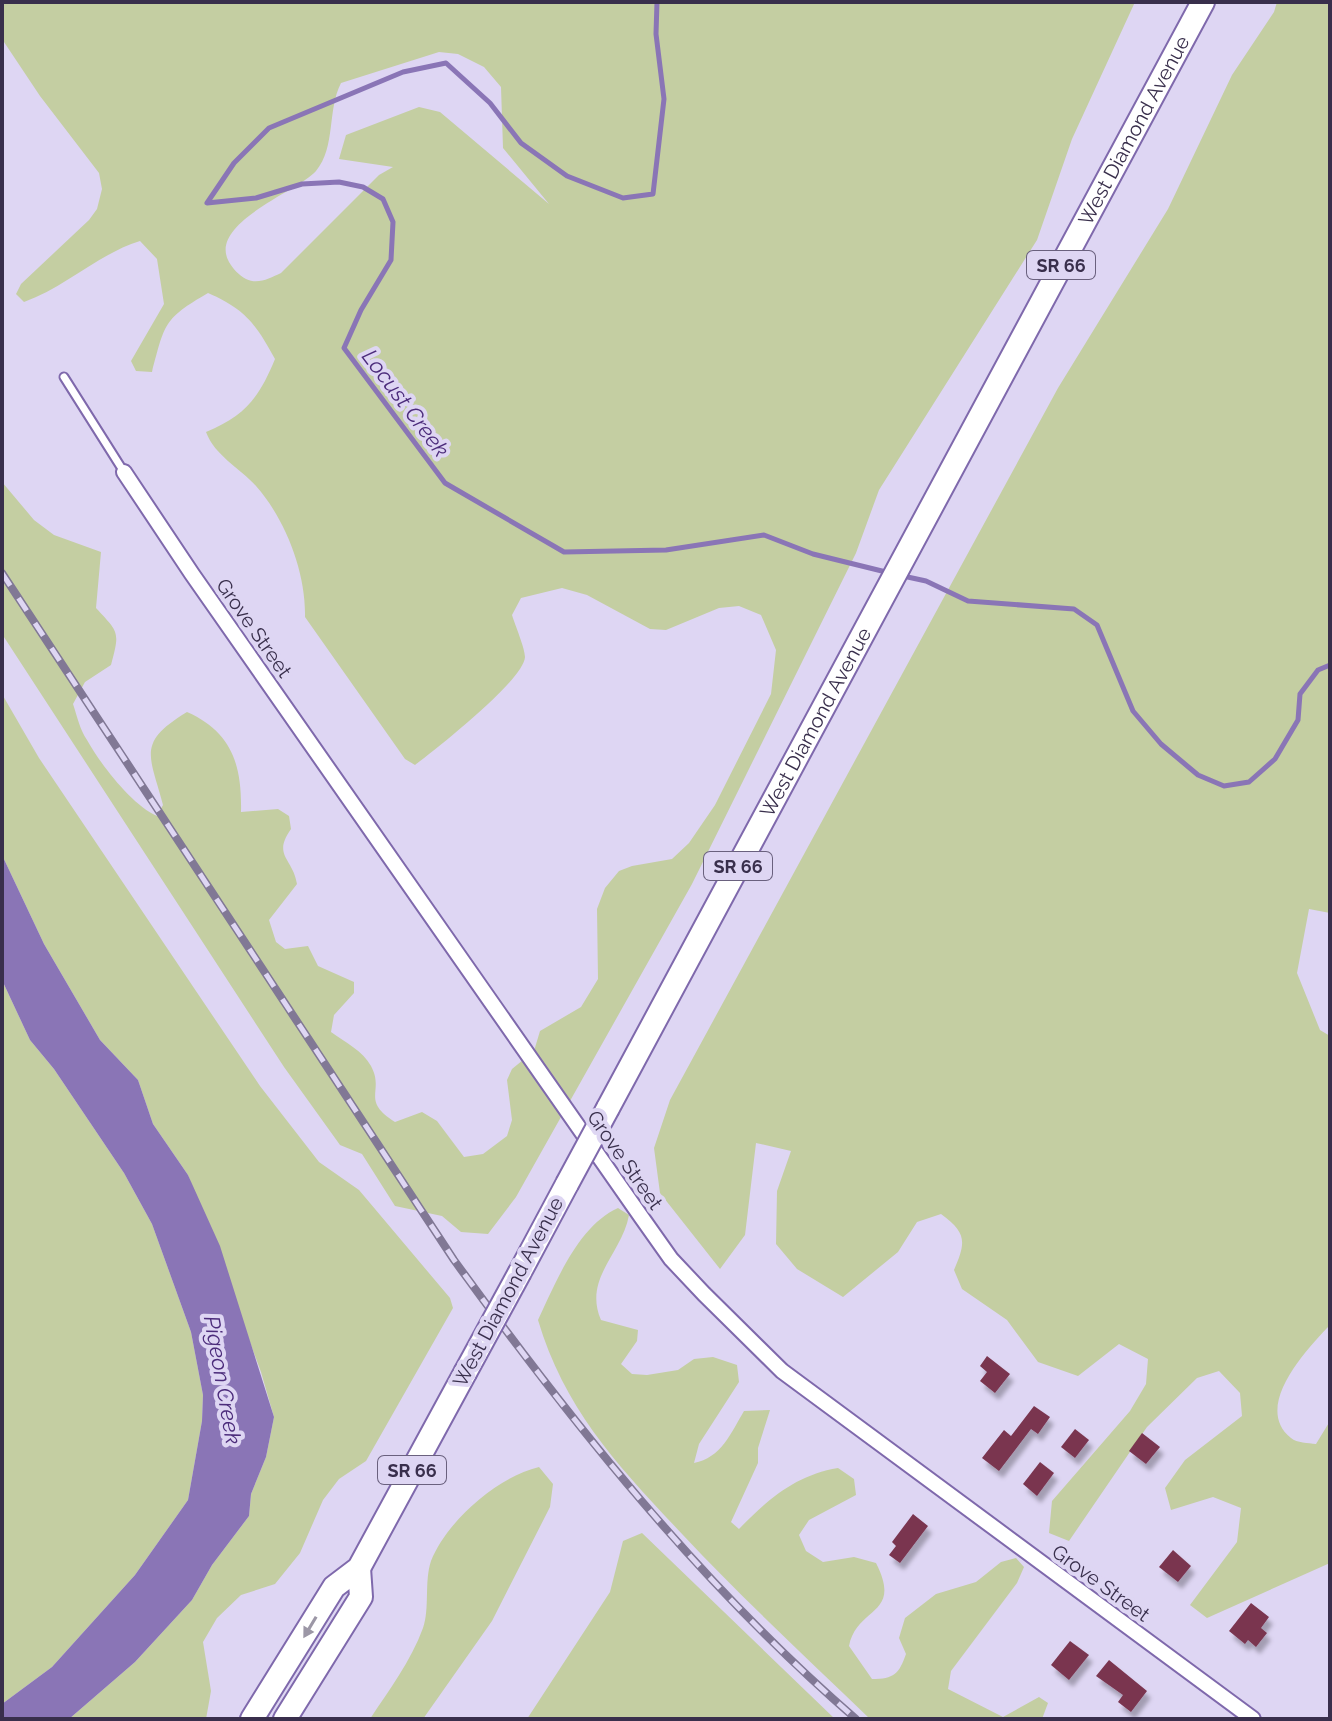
<svg xmlns="http://www.w3.org/2000/svg" width="1332" height="1721" viewBox="0 0 1332 1721" font-family="Raleway,sans-serif">
  <defs>
    <filter id="shadow"><feDropShadow dx="4" dy="7" stdDeviation="2" flood-color="#0004"/></filter>
  </defs>
  <rect width="100%" height="100%" fill="#ded6f3"/>
  <g fill="#c4cea2" fill-rule="evenodd">
    <path d="M 2,2 L 1135,2 L 1072,139 L 1037,240 L 879,490 L 856,553 L 692,884 L 516,1197 L 488,1234 L 461,1232 L 442,1216 L 395,1206 L 362,1154 L 340,1145 L 284,1067 L 2,634 L 2,482 L 34,520 L 54,535 L 101,552 L 96,608 C 119,633 120,631 111,665 L 85,682 L 73,704 C 77,716 80,730 87,740 C 101,765 132,805 157,816 L 163,805 C 150,755 136,743 187,712 C 232,732 242,765 241,812 L 278,809 L 289,816 L 291,829 C 272,856 293,858 297,884 L 269,920 L 276,942 L 285,949 L 308,946 L 318,966 L 354,982 L 354,993 L 334,1015 L 331,1032 C 345,1042 363,1051 371,1066 C 385,1092 360,1100 395,1122 L 422,1112 L 437,1121 L 464,1157 L 483,1154 L 507,1136 L 512,1120 L 507,1080 L 512,1069 L 534,1051 L 540,1031 L 581,1007 L 598,979 L 597,909 L 605,888 L 619,871 L 632,866 L 672,859 L 689,843 L 715,805 L 771,694 L 776,650 L 761,615 L 739,606 L 719,608 L 666,630 L 650,629 L 587,595 L 562,588 L 521,598 L 512,615 C 515,625 525,648 525,657 C 524,680 436,749 415,765 L 405,759 L 305,617 C 306,573 286,520 256,486 C 239,467 215,456 206,432 C 245,416 259,398 275,359 C 256,324 245,309 208,293 C 163,319 165,324 152,372 L 136,371 L 131,361 L 164,304 L 157,259 L 140,241 C 98,254 66,287 24,302 L 16,294 L 21,284 L 89,220 L 97,209 L 102,189 L 99,173 L 40,96 L 2,39 ZM 439,52 L 458,54 L 484,67 L 501,87 L 503,148 L 549,204 L 440,112 L 419,107 L 346,135 L 339,159 L 393,167 L 379,175 L 281,273 C 270,278 258,285 246,279 C 239,275 233,269 229,262 C 207,223 299,191 316,171 C 336,147 327,110 341,83 Z"/>
    <path d="M 1277,2 L 1330,2 L 1330,913 L 1309,909 L 1297,973 L 1320,1030 L 1330,1036 L 1330,1325 C 1307,1349 1252,1407 1291,1438 C 1297,1443 1308,1443 1316,1444 L 1330,1421 L 1330,1563 L 1207,1618 L 1190,1605 L 1237,1542 L 1241,1508 L 1213,1497 L 1171,1510 L 1165,1488 L 1185,1460 L 1242,1416 L 1240,1393 L 1219,1371 L 1197,1378 L 1147,1427 L 1069,1541 L 1049,1533 L 1052,1501 L 1130,1411 L 1146,1384 L 1148,1359 L 1119,1344 L 1078,1376 L 1038,1362 L 1007,1320 L 962,1289 L 954,1270 C 966,1242 967,1233 941,1214 L 917,1222 L 898,1252 L 843,1297 L 797,1269 L 776,1244 L 777,1191 L 791,1151 L 756,1143 L 745,1235 L 720,1269 L 660,1193 L 654,1148 L 670,1100 L 1058,388 L 1168,209 L 1232,75 L 1274,12 Z"/>
    <path d="M 2,694 L 39,758 L 260,1086 L 319,1162 L 359,1190 L 450,1298 L 453,1308 L 366,1461 L 339,1479 L 323,1500 L 300,1553 L 275,1584 L 241,1595 L 217,1618 L 203,1642 L 211,1691 L 206,1719 L 69,1719 L 135,1662 L 192,1600 L 212,1565 L 249,1516 L 251,1494 L 266,1457 L 274,1417 L 261,1372 L 188,1175 L 153,1124 L 138,1080 L 100,1040 L 44,944 L 2,855 Z"/>
    <path d="M 2,980 L 30,1040 L 54,1069 L 124,1173 L 152,1224 L 191,1332 L 203,1395 L 202,1421 L 188,1500 L 135,1575 L 52,1667 L 2,1704 Z"/>
    <path d="M 618,1208 L 629,1215 C 622,1254 583,1278 601,1320 L 638,1330 L 637,1341 L 621,1364 L 632,1374 L 647,1375 L 678,1370 L 694,1359 L 713,1357 L 737,1365 L 739,1382 L 699,1444 L 694,1463 C 721,1458 731,1433 744,1411 L 770,1410 L 758,1448 L 758,1463 L 731,1522 L 739,1529 C 768,1499 796,1475 838,1468 L 854,1479 L 856,1495 L 809,1520 L 799,1535 L 806,1551 L 823,1562 L 854,1557 L 876,1563 C 903,1616 857,1606 849,1646 L 872,1679 C 894,1679 899,1674 906,1654 L 899,1638 L 905,1618 L 936,1594 L 976,1582 L 1001,1562 L 1016,1558 L 1024,1567 L 1017,1583 L 951,1671 L 948,1689 L 1003,1717 L 1039,1697 L 1048,1703 L 1042,1719 L 870,1719 C 807,1658 743,1599 683,1535 C 620,1468 565,1411 538,1320 C 556,1282 578,1226 618,1208 Z"/>
    <path d="M 539,1467 L 553,1484 L 550,1507 L 492,1621 L 423,1719 L 370,1719 C 389,1690 411,1661 423,1628 C 430,1608 424,1582 431,1561 C 447,1521 497,1477 539,1467 Z"/>
    <path d="M 642,1533 L 835,1719 L 527,1719 L 610,1592 L 623,1541 Z"/>
  </g>
  <path fill="#8a75b6" d="M 2,855 L 44,944 L 100,1040 L 138,1080 L 153,1124 L 188,1175 L 220,1246 L 274,1417 L 266,1457 L 251,1494 L 249,1516 L 212,1565 L 192,1600 L 135,1662 L 69,1719 L 2,1719 L 2,1704 L 52,1667 L 135,1575 L 188,1500 L 202,1421 L 203,1395 L 191,1332 L 152,1224 L 124,1173 L 54,1069 L 30,1040 L 2,980 Z"/>
  <g fill="none" stroke-linecap="round" stroke-linejoin="round">
    <g stroke="#8a75b6" stroke-width="5">
      <path d="M 657,2 L 656,34 L 664,99 L 653,194 L 623,198 L 567,176 L 521,143 L 490,103 L 446,63 L 403,72 L 269,128 L 234,163 L 207,203 L 256,198 L 302,184 L 339,182 L 363,187 L 383,199 L 393,222 L 391,260 L 361,310 L 344,348 L 445,483 L 564,552 L 666,550 L 764,535 L 813,554 L 890,573"/>
      <path d="M 903,576 L 926,581 L 968,601 L 1074,609 L 1097,625 L 1133,711 L 1161,744 L 1198,775 L 1224,786 L 1249,782 L 1275,759 L 1298,720 L 1300,694 L 1318,670 L 1330,665"/>
    </g>
  </g>
  <g fill="#7a354f" filter="url(#shadow)">
    <path d="M 987,1356 L 1010,1374 L 995,1393 L 980,1381 L 987,1372 L 980,1366 Z"/>
    <path d="M 1034,1406 L 1050,1417 L 1038,1434 L 1031,1429 L 999,1471 L 982,1458 L 1004,1430 L 1011,1436 Z"/>
    <path d="M 1075,1429 L 1089,1440 L 1075,1458 L 1061,1447 Z"/>
    <path d="M 1142,1433 L 1160,1447 L 1146,1464 L 1129,1451 Z"/>
    <path d="M 1040,1462 L 1054,1473 L 1037,1496 L 1023,1484 Z"/>
    <path d="M 913,1514 L 928,1526 L 900,1563 L 889,1555 L 896,1546 L 892,1542 Z"/>
    <path d="M 1173,1550 L 1191,1566 L 1178,1582 L 1159,1567 Z"/>
    <path d="M 1251,1603 L 1269,1617 L 1261,1628 L 1267,1633 L 1256,1647 L 1248,1640 L 1245,1644 L 1229,1631 Z"/>
    <path d="M 1070,1641 L 1089,1655 L 1069,1680 L 1051,1665 Z"/>
    <path d="M 1109,1660 L 1147,1691 L 1131,1712 L 1118,1702 L 1123,1695 L 1096,1676 Z"/>
  </g>
  <g fill="none" stroke-linecap="round" stroke-linejoin="round">
    <g stroke="#7f69ac" stroke-width="11">
      <path id="service" d="M 64,377 L 124,472"/>
    </g>
    <g stroke="#7f69ac" stroke-width="18">
      <path id="minor" d="M 124,472 L 192,574 L 642,1218 L 671,1259 L 704,1294 L 782,1371 L 1253,1719"/>
    </g>
    <g stroke="#7f69ac" stroke-width="26">
      <g id="primary">
        <path id="s1" d="M 608,1108 L 1203,2"/>
        <path d="M 520,1272 L 567,1184"/>
        <path d="M 252,1719 L 334,1587 L 359,1568 L 465,1373"/>
        <path d="M 285,1719 L 361,1597 L 359,1568"/>
      </g>
    </g>
    <use href="#service" stroke="#fff" stroke-width="7"/>
    <use href="#minor" stroke="#fff" stroke-width="14"/>
    <use href="#primary" stroke="#fff" stroke-width="22"/>
    <g stroke="#817895" stroke-width="8">
      <path id="rail" d="M 2,573 L 454,1260 C 573,1424 701,1585 856,1719"/>
    </g>
    <use href="#rail" stroke="#ded6f3" stroke-width="5" stroke-dasharray="15" stroke-linecap="butt"/>
    <g stroke="#7f69ac" stroke-width="26" stroke-linecap="butt">
      <g id="primary-bridge">
        <path d="M 567,1184 L 608,1108"/>
        <path d="M 465,1373 L 520,1272"/>
      </g>
    </g>
    <use href="#primary-bridge" stroke="#fff" stroke-width="22"/>
  </g>
  <defs><path id="oneway-solid" d="M-6-.8H1V-3.2L6.5 0L1 3.2V.8H-6Z" transform="scale(2)"/></defs>
  <use fill="#9c97a6" href="#oneway-solid" transform="translate(310 1627) rotate(121)"/>
  <g text-anchor="middle" dominant-baseline="central" stroke-width="8" stroke-linejoin="round" paint-order="stroke">
    <g fill="#ded6f3" stroke="#6a617e" stroke-width="2">
      <rect x="1027" y="251" width="68" height="28" rx="6"/>
      <rect x="704" y="852" width="68" height="28" rx="6"/>
      <rect x="378" y="1456" width="68" height="28" rx="6"/>
    </g>
    <g font-size="18" font-weight="bold" fill="#392f4c">
      <text x="1061" y="265">SR 66</text>
      <text x="738" y="866">SR 66</text>
      <text x="412" y="1470">SR 66</text>
    </g>
    <g font-size="20" fill="#392f4c" stroke="#ded6f3">
      <text stroke="none"><textPath href="#s1" startOffset="1110">West Diamond Avenue</textPath></text>
      <text transform="translate(254 628) rotate(55)">Grove Street</text>
      <text stroke="none"><textPath href="#s1" startOffset="438">West Diamond Avenue</textPath></text>
      <text transform="translate(625 1160) rotate(55)">Grove Street</text>
      <text transform="translate(508 1292) rotate(-62)">West Diamond Avenue</text>
      <text transform="translate(1101 1583) rotate(36)">Grove Street</text>
    </g>
    <g font-size="22" font-style="italic" fill="#4c2c7b" stroke="#ded6f3">
      <text transform="translate(406 403) rotate(53)">Locust Creek</text>
      <text transform="translate(223 1380) rotate(80)">Pigeon Creek</text>
    </g>
  </g>
  <rect width="1332" height="1721" fill="none" stroke="#392f4c" stroke-width="8"/>
</svg>
